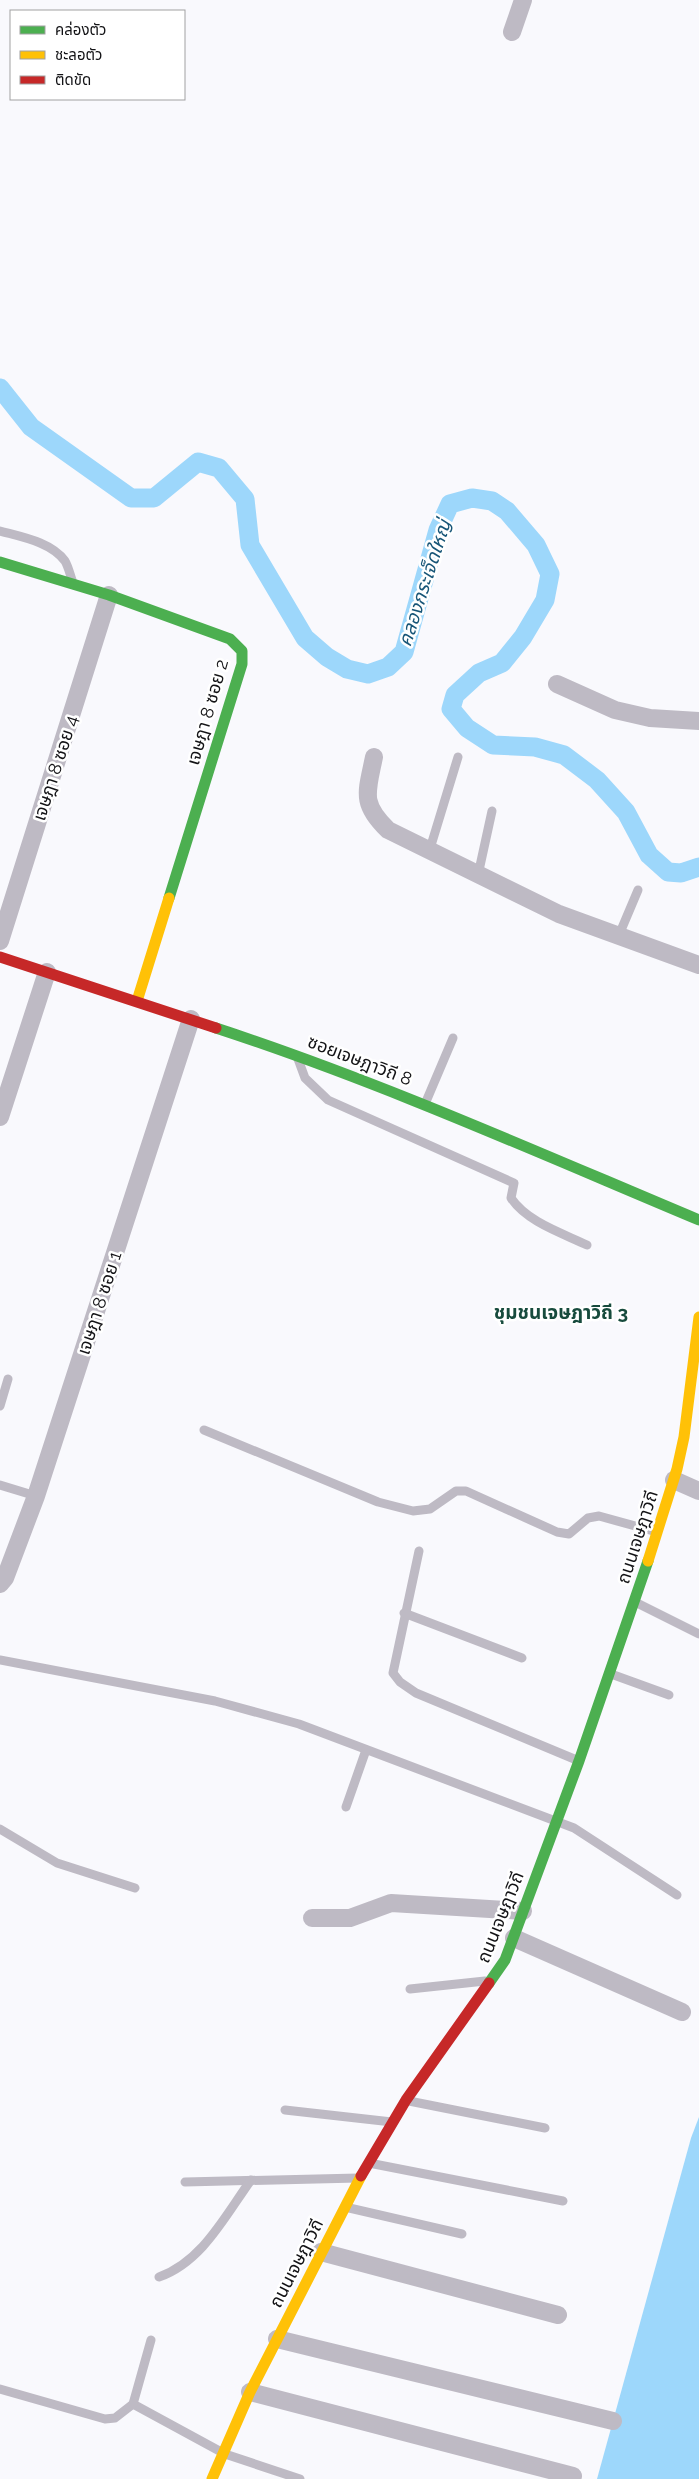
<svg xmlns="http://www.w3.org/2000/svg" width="699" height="2479" viewBox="0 0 699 2479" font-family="Raleway,'Noto Sans Thai',sans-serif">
  <rect width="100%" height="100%" fill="#f9f9fd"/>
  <path fill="#9dd7fb" d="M 699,2117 L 699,2479 L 597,2479 L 691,2138 Z"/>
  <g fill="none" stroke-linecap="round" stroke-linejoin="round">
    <path stroke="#9dd7fb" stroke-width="19" d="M 0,388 L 31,427 L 131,498 L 154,498 L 198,462 L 219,468 L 245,499 L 250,545 L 305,638 L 327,657 L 347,669 L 368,674 L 388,667 L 404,652 L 438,530 L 450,504 L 472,498 L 492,501 L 507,511 L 536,545 L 550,574 L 545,600 L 523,637 L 502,663 L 479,673 L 455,695 L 451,709 L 467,728 L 493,745 L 535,747 L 564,755 L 597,780 L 626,812 L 649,855 L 668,872 L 681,873 L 699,867"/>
    <g stroke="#bebac4" stroke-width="9">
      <path d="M 0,531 C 22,537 51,542 65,561 C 68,566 70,574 72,580"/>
      <path d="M 429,852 L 458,757"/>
      <path d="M 478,875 L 492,811"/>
      <path d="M 619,935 L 638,890"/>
      <path d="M 298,1059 L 305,1078 L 328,1100 L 514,1183 L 511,1198 C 527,1222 562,1233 587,1245"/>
      <path d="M 425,1104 L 453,1038"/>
      <path d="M 0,1406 L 8,1379"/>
      <path d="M 204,1430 L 378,1502 L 413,1511 L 430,1509 L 456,1491 L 466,1491 L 557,1532 L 569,1534 L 588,1518 L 599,1516 L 657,1532"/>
      <path d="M 0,1485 L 36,1496"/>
      <path d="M 419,1551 L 393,1673 L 400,1682 L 416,1693 L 579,1761"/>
      <path d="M 637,1603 L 699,1634"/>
      <path d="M 404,1613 L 522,1658"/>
      <path d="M 0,1660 L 215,1701 L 299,1724 L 574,1828 L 677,1895"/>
      <path d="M 611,1674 L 669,1695"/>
      <path d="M 346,1807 L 366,1750"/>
      <path d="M 0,1829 L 57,1863 L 135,1888"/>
      <path d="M 410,1989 L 485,1981"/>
      <path d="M 409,2101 L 545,2128"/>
      <path d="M 285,2110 L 392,2122"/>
      <path d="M 369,2163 L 563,2201"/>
      <path d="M 185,2182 L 358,2178"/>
      <path d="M 345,2207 L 462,2234"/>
      <path d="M 159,2277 C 202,2262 225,2216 251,2180"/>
      <path d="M 151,2340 L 133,2404 L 225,2454 L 300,2479"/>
      <path d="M 0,2389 L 105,2419 L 115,2418 L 133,2404"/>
    </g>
    <g stroke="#bebac4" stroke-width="18">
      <path d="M 512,32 L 523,0"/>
      <path d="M 557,684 L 615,710 L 650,718 L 699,721"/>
      <path d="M 374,757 C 367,792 360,803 388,830 L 559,914 L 699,965"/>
      <path d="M 0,941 L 109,595"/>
      <path d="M 0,1117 L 47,972"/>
      <path d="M 674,1480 L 699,1491"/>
      <path d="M 0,1584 L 5,1578 L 36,1496 L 191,1019"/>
      <path d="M 312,1918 L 350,1918 L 391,1903 L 523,1911"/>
      <path d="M 514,1938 L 682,2012"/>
      <path d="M 321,2252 L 558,2315"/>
      <path d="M 277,2339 L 613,2421"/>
      <path d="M 250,2392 L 573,2476"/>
    </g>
    <g stroke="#4caf50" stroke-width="11">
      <path d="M 0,562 L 109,595 L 230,639 L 242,651 L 242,664 L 169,898"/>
      <path d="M 216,1028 C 381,1082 539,1153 699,1220"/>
      <path d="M 489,1983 L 505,1960 L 579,1761 L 648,1561"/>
    </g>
    <g stroke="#ffc107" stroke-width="11">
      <path d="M 137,1001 L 169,898"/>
      <path d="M 648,1561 L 677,1469 L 684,1437 L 699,1317"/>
      <path d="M 212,2479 L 250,2392 L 361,2176"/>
    </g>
    <g stroke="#c62828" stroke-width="11">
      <path d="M 0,957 L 216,1028"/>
      <path d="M 361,2176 L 406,2100 L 489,1983"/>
    </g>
  </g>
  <g text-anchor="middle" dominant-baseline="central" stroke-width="5" stroke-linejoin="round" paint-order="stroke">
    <g font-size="18" fill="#131316" stroke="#fff">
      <text transform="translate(207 712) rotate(-74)">เจษฎา 8 ซอย 2</text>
      <text transform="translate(55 768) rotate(-72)">เจษฎา 8 ซอย 4</text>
      <text transform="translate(360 1060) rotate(21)">ซอยเจษฎาวิถี 8</text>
      <text transform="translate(99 1303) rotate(-72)">เจษฎา 8 ซอย 1</text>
      <text transform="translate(637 1537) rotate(-72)">ถนนเจษฎาวิถี</text>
      <text transform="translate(500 1917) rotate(-68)">ถนนเจษฎาวิถี</text>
      <text transform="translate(296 2263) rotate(-63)">ถนนเจษฎาวิถี</text>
    </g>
    <g font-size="19" font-style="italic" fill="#185678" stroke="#fff">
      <text transform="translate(424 583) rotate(-72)">คลองกระเจ็ดใหญ่</text>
    </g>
    <g font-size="19" font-weight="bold" fill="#174b3d" stroke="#fff">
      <text x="561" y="1312">ชุมชนเจษฎาวิถี 3</text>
    </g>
  </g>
  <rect x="10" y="10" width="175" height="90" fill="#ffffff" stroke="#a1a1a2"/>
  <rect x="20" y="26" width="25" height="8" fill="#4caf50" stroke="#a1a1a2"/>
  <text x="55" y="35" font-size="15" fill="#131316">คล่องตัว</text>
  <rect x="20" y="51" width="25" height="8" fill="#ffc107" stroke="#a1a1a2"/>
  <text x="55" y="60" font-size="15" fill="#131316">ชะลอตัว</text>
  <rect x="20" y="76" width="25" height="8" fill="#c62828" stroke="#a1a1a2"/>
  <text x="55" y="85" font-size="15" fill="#131316">ติดขัด</text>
</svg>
